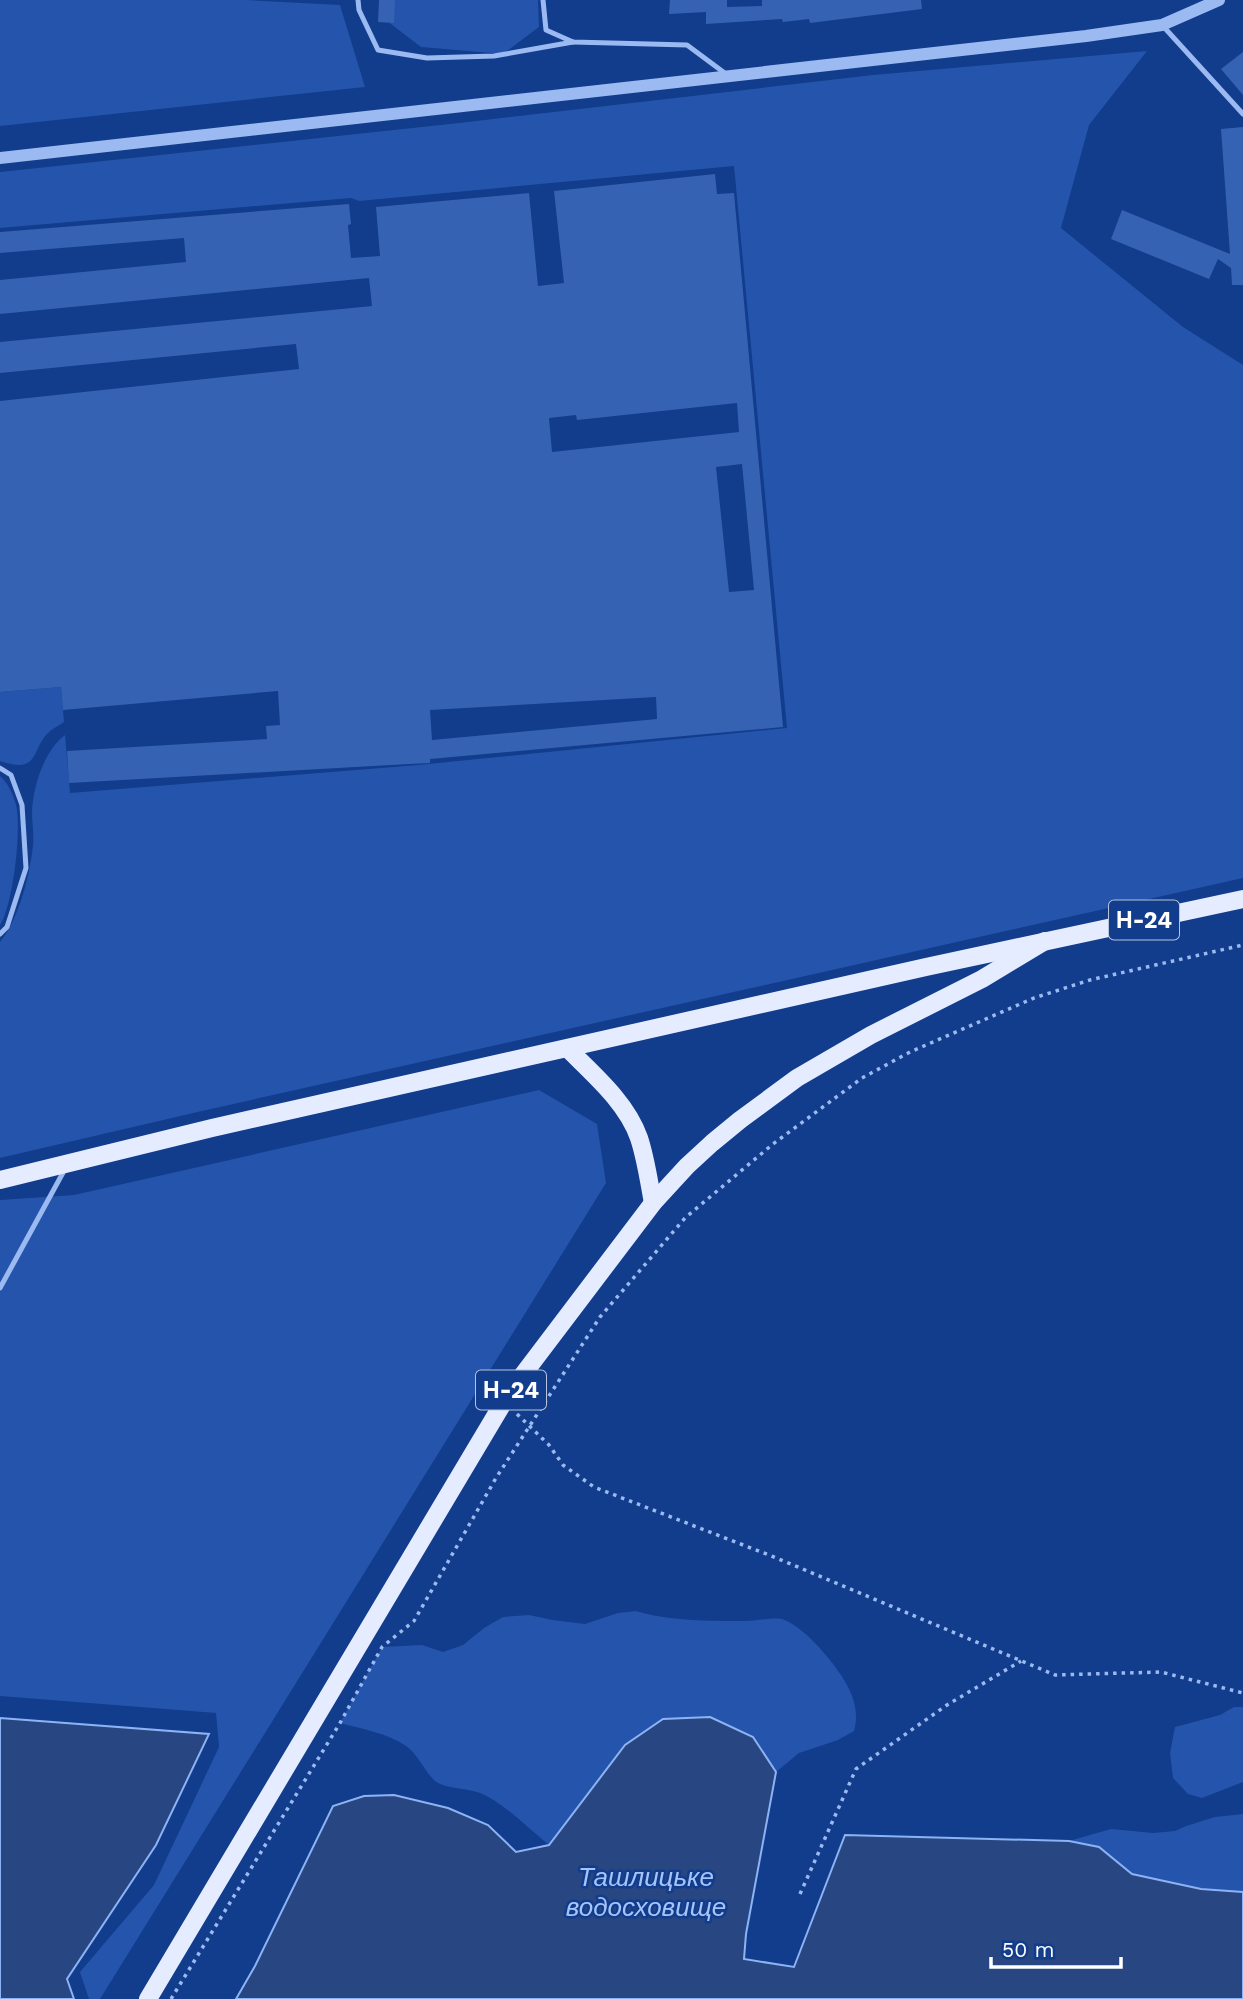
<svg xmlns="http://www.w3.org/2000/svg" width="1243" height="1999" viewBox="0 0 1243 1999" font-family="'Work Sans',sans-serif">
  <rect width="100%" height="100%" fill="#123c8c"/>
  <g fill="#2454ab">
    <path d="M 0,0 L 246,0 L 340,5 L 365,87 L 0,126 Z"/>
    <path d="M 383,0 L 538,0 L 539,27 L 503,54 L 421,47 L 387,21 Z"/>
    <path d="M 1147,51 L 1089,125 L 1061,228 L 1183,327 L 1243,365 L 1243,878 L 202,1111 L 0,1158 L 0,942 C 19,918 30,875 33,845 C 34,834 32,823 32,812 C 33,786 44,751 65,735 L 70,793 L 418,765 L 787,728 L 734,166 L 359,201 L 351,198 L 0,228 L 0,172 L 459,123 L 873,75 Z"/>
    <path d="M 61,687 L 64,722 C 60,725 54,728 50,731 C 30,749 41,775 0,761 L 0,692 Z"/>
    <path d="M 0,776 C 8,783 13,794 16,805 C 22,828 13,905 0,925 Z"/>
    <path d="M 539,1090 L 597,1124 L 606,1183 L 100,1999 L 89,1999 L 80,1972 L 154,1885 L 219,1747 L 216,1713 L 0,1696 L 0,1200 L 74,1195 Z"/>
    <path d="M 636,1611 C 668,1621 711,1621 745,1621 C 754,1621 774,1617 782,1619 C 802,1625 830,1658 841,1675 C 852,1692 860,1710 854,1731 L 838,1740 L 799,1753 L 776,1772 L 753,1737 L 711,1717 L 663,1719 L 625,1745 L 549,1845 C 528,1828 504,1803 480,1793 C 467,1788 450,1789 438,1783 C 428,1778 419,1755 406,1746 C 387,1733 362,1729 340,1723 L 382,1647 L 422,1645 L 443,1652 L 463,1645 L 484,1628 L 503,1617 L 529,1615 L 553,1620 L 585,1624 L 618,1613 Z"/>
    <path d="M 1234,1707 L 1243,1707 L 1243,1782 L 1202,1798 L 1188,1794 L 1173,1778 L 1170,1753 L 1175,1727 L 1220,1715 Z"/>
    <path d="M 1243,1814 L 1243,1892 L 1201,1889 L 1132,1874 L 1099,1847 L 1069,1841 L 1111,1829 L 1153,1833 L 1175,1831 L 1186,1826 L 1215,1817 Z"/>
  </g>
  <g fill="#274682" stroke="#8cb3f4" stroke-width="2">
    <path d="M 710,1717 L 753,1737 L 776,1772 L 746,1934 L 744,1959 L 794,1967 L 845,1835 L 1069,1841 L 1099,1847 L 1132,1874 L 1201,1889 L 1243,1892 L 1243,1999 L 236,1999 L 255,1966 L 333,1806 L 364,1796 L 394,1795 L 448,1808 L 488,1825 L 516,1852 L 549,1845 L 625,1745 L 663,1719 Z"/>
    <path d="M 0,1718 L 209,1734 L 156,1845 L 67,1979 L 74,1999 L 0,1999 Z"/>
  </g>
  <g fill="#3662b4" fill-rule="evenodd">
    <path d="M 379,0 L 395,0 L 394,23 L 378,22 Z"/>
    <path d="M 670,0 L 727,0 L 727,7 L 762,6 L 762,0 L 921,0 L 922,9 L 810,23 L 809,19 L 783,22 L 782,19 L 706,24 L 706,12 L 669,14 Z"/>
    <path d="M 1243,52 L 1243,95 L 1221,69 Z"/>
    <path d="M 1243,127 L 1243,285 L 1232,285 L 1231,268 L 1218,259 L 1209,279 L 1111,239 L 1122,210 L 1230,254 L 1221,129 Z"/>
    <path d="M 715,174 L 717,194 L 734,193 L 783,727 L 430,759 L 430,763 L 409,764 L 69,783 L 67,751 L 267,739 L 266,726 L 280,725 L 278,691 L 63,710 L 61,687 L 0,692 L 0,401 L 299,369 L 296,344 L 0,373 L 0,342 L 372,306 L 369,278 L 0,314 L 0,280 L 186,262 L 184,238 L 0,253 L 0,232 L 349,204 L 351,224 L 348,225 L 351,258 L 380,256 L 376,207 L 529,193 L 538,286 L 564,283 L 554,191 ZM 737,403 L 739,432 L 552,452 L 549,418 L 576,415 L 577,420 ZM 742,464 L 754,590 L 729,592 L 716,467 ZM 656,697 L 657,719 L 432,740 L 430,710 Z"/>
  </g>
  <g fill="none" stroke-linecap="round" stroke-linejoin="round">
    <g stroke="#9bbaf1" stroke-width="3.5" stroke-dasharray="3.5 5" stroke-linecap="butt">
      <path d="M 517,1414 L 549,1445 L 563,1465 L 594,1487 L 774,1557 L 1055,1675 L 1161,1672 L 1243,1693"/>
      <path d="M 800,1894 L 856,1769 L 947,1705 L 1021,1661"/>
      <path d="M 171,1999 L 340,1723 L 382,1647 L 414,1621 L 496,1478 L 600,1317 L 685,1218 L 773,1144 L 862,1078 L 910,1052 L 1034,998 L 1090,980 L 1243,945"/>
    </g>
    <g stroke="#9bbaf1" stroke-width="5">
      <path d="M 358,0 L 359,10 L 378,50 L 427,58 L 494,56 L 573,42"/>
      <path d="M 543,0 L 546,30 L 573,42 L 687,45 L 726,74"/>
      <path d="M 1162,25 L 1243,114"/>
      <path d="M 0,768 L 11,775 L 22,805 L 26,868 L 7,927 L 0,934"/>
      <path d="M 0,1288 L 65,1169"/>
    </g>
    <path stroke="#9bbaf1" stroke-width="12" d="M 0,158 L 1086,36 L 1162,25 L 1219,0"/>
    <g stroke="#e5ecff" stroke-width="18">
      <path d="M 568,1049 C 594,1075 627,1103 639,1138 C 646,1159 649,1182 653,1203"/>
      <path d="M 0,1180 L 212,1128 L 926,967 L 1243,899"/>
      <path d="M 148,1999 L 509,1393 L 653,1203 L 687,1166 L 712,1143 L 740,1120 L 797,1078 L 871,1035 L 982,979 L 1045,941"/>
    </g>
  </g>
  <g text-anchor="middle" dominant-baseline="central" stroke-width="5" stroke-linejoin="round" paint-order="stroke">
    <g fill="#123c8c" stroke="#b8c4dc" stroke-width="2">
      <rect x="1109" y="900.5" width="70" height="39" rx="5"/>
      <rect x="476" y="1370.5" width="70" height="39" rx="5"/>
    </g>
    <g font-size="23" font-weight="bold" fill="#fff">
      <text x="1144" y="920">Н-24</text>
      <text x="511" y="1390">Н-24</text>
    </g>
    <g font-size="26" font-style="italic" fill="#a6c4f8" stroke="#123c8c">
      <text x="646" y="1877">Ташлицьке<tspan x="646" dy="30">водосховище</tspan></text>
    </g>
  </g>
  <path d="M991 1957v10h130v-10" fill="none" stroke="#ffffff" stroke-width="3.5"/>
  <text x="1002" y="1957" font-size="21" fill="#ffffff" stroke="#123c8c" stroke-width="5" paint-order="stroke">50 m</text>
</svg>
